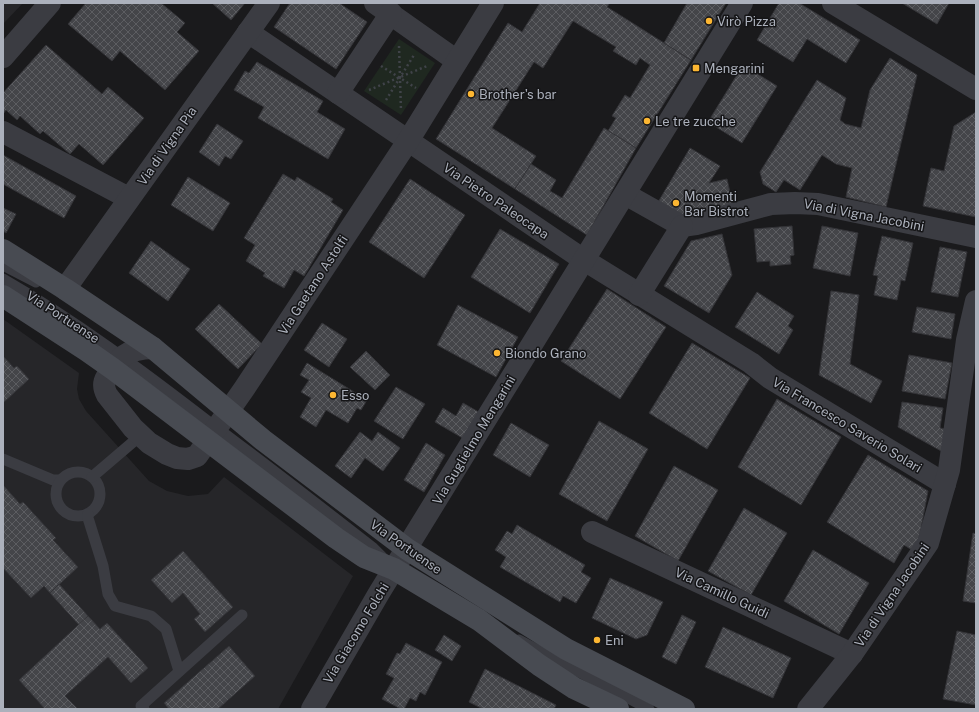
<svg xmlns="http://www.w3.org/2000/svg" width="979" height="712" viewBox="0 0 979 712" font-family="'Public Sans',sans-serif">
  <defs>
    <pattern id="building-cross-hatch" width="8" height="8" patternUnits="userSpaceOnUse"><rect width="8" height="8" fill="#444549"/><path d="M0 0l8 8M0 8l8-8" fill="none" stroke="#5c5d61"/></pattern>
  </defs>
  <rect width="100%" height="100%" fill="#1a1a1c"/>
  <g fill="#262629">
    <path d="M 3,3 L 23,3 L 3,24 Z"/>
    <path d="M 3,319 L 79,373 L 77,389 L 79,399 L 86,411 L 149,481 L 167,491 L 188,496 L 208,494 L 224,477 L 353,576 L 278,709 L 3,709 Z"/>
  </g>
  <path fill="#1f2820" d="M 399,39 L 435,63 L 401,115 L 364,91 Z"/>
  <g fill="url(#building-cross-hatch)" stroke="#343438">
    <path d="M 86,3 L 161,3 L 185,23 L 177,32 L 199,51 L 165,90 L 120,51 L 112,61 L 68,24 Z"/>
    <path d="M 212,3 L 245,3 L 231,20 Z"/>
    <path d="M 290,3 L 339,3 L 367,22 L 336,69 L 274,27 Z"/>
    <path d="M 540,3 L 606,3 L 609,4 L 607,7 L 691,60 L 636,148 L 608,131 L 616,118 L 612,116 L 625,95 L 630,98 L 650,65 L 640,58 L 636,65 L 613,51 L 616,47 L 573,21 L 543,68 L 534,62 L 492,128 L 536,156 L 515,189 L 436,139 L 508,23 L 522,32 Z"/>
    <path d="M 687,3 L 726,3 L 691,60 L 664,43 Z"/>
    <path d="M 779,3 L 799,3 L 860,40 L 846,63 L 807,39 L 793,62 L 757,40 Z"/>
    <path d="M 902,3 L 949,3 L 937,24 Z"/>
    <path d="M 46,45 L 102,94 L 108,87 L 144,118 L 103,165 L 79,144 L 70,154 L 43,131 L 40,134 L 20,116 L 17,120 L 6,110 L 3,114 L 3,93 Z"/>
    <path d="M 890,58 L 917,75 L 886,207 L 846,197 L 852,168 L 836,164 L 822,155 L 800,190 L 784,180 L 776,192 L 763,184 L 760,172 L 817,80 L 846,98 L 840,120 L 845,124 L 861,128 L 870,90 Z"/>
    <path d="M 257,62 L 323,101 L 317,112 L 345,129 L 328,159 L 258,118 L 264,107 L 234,90 L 245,71 L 249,73 Z"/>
    <path d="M 743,65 L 777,86 L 742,143 L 708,122 Z"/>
    <path d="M 976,112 L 976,217 L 923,206 L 931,168 L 944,171 L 954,126 Z"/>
    <path d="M 217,124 L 243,141 L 231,159 L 225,156 L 219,166 L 199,152 Z"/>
    <path d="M 604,128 L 636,148 L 587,235 L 515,189 L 531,164 L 556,180 L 550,191 L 562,198 Z"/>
    <path d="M 690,148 L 720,166 L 709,183 L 727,179 L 733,206 L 682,218 L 657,204 Z"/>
    <path d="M 3,155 L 76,196 L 64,218 L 3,184 Z"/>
    <path d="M 283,174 L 295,181 L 297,177 L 333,199 L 331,202 L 343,210 L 304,276 L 294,270 L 284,288 L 263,276 L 265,273 L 246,261 L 255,245 L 244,238 Z"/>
    <path d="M 188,177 L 230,203 L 213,231 L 171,205 Z"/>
    <path d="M 410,179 L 465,215 L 424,278 L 369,242 Z"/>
    <path d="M 3,208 L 16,214 L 6,233 L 3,231 Z"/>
    <path d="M 792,226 L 794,255 L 790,256 L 791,264 L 770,266 L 770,261 L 757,262 L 754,229 Z"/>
    <path d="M 822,226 L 858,233 L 850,276 L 813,268 Z"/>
    <path d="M 500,229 L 559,264 L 530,313 L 471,277 Z"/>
    <path d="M 722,234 L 732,275 L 709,313 L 664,286 L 691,241 Z"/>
    <path d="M 882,236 L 913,243 L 905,281 L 901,280 L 897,300 L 874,295 L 878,276 L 873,275 Z"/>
    <path d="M 151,241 L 190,269 L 168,301 L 129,273 Z"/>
    <path d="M 940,247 L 967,252 L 958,297 L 931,292 Z"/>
    <path d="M 607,289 L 666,327 L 620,399 L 561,361 Z"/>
    <path d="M 831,291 L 859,295 L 850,364 L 882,381 L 871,403 L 819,375 Z"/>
    <path d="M 757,292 L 794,316 L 788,326 L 793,330 L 779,354 L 735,327 Z"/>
    <path d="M 219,304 L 262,344 L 238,369 L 195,329 Z"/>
    <path d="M 458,305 L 518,337 L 496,377 L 437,345 Z"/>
    <path d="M 917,307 L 955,314 L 951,339 L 912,332 Z"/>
    <path d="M 322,323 L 347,339 L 329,367 L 304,350 Z"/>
    <path d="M 692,343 L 750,378 L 707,449 L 649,413 Z"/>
    <path d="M 366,351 L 390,375 L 375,390 L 350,367 Z"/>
    <path d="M 909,355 L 952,363 L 945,399 L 902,391 Z"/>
    <path d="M 3,356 L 14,368 L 17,366 L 29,379 L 3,403 Z"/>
    <path d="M 307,363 L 367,400 L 361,410 L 357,408 L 348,423 L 326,410 L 316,427 L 300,417 L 311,398 L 301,392 L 309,380 L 300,375 Z"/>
    <path d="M 396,387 L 425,404 L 403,439 L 374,421 Z"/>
    <path d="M 777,399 L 841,437 L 801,505 L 738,467 Z"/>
    <path d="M 902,402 L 943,408 L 940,428 L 946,429 L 943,452 L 898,427 Z"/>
    <path d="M 463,403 L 482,414 L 466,440 L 435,422 L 443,408 L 456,416 Z"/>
    <path d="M 599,421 L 648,449 L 607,521 L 559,494 Z"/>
    <path d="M 511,423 L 549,445 L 530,477 L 493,455 Z"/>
    <path d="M 360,432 L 372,441 L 378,432 L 400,448 L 383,471 L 365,458 L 351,478 L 335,466 Z"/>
    <path d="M 426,443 L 445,455 L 424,492 L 404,480 Z"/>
    <path d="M 868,455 L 928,491 L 919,539 L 912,550 L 904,545 L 894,563 L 827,522 Z"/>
    <path d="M 674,466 L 718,490 L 678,561 L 635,536 Z"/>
    <path d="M 3,485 L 20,504 L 23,502 L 56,538 L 53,540 L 78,567 L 50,593 L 44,586 L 31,598 L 3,568 Z"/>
    <path d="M 744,508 L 787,533 L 751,595 L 708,571 Z"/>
    <path d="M 517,525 L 585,565 L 581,572 L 591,578 L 576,603 L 563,596 L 560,602 L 500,567 L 506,557 L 495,550 L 507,531 L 512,534 Z"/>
    <path d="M 973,533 L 976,534 L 976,603 L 963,601 Z"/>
    <path d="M 813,550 L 869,583 L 839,634 L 784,601 Z"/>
    <path d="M 183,551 L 233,607 L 205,632 L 194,619 L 200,614 L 183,593 L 172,603 L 151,580 Z"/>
    <path d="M 610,578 L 663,602 L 647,635 L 636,639 L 592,618 Z"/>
    <path d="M 59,584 L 88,616 L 79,625 L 50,593 Z"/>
    <path d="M 682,615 L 696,622 L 676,664 L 662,657 Z"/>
    <path d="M 88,616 L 100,629 L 107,623 L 148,668 L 131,683 L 108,657 L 65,696 L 77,708 L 76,709 L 45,709 L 19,680 Z"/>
    <path d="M 723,627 L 791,658 L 773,698 L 705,667 Z"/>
    <path d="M 957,631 L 976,635 L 976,705 L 943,699 Z"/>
    <path d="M 444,635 L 461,646 L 452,661 L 435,650 Z"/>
    <path d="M 406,643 L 442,662 L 425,695 L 420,692 L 416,701 L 410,698 L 404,709 L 401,709 L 382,699 L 394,678 L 386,674 L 397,653 L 400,654 Z"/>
    <path d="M 229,646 L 255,676 L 218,709 L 169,709 L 164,703 Z"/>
    <path d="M 485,669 L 556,705 L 554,709 L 483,709 L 469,702 Z"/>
  </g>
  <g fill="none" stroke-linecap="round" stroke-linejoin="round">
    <g stroke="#404349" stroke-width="2.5" stroke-dasharray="2 3" stroke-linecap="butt">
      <path d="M 399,46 L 401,111"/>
      <path d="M 381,66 L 416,88"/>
      <path d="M 369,90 L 427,66"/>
      <path d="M 386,100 L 414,55"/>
    </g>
    <g stroke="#3b3c42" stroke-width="11">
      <path d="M 3,265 L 36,282"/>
      <path d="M 3,279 C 76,321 143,371 209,422 C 264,463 318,505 372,547 L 384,559"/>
      <path d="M 3,459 L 53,480 L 60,480"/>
      <circle cx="78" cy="494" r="22"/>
      <path d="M 92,477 L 140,436"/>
      <path d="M 88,514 L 88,518 L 103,566 L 108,594 L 115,606 L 151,616 L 166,629 L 179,671"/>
      <path d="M 519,640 L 649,709"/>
      <path d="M 144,709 L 141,706 L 242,615"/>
    </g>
    <g stroke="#3b3c42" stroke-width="22">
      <path d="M 375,3 L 457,61"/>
      <path d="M 833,3 L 976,89"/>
      <path d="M 248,32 L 584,260 L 751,363 L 770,378 L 945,484"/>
      <path d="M 3,57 L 50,3"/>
      <path d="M 338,93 L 391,13"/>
      <path d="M 3,132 L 121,194"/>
      <path d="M 625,194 L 682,226"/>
      <path d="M 682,226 L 696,224 L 771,204 L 795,203 L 818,204 L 976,237"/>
      <path d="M 65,289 L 269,3"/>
      <path d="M 639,295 L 682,226"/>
      <path d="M 153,348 C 143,348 131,350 122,357 C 119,360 116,365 112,369 C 105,378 101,384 107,395 L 133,428 L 149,443 L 167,454 L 177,458 L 188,459 L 197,456 L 244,389 L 408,141 L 493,3"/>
      <path d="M 592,532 L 852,654"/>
      <path d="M 312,709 L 379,593 L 742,3"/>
      <path d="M 808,709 L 852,654 L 928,543 L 949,470 L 967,340 L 976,301"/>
    </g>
    <g stroke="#484b52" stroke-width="22">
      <path d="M 3,250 L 65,289 L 153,348 L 263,440 L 407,549 L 566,649 L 684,709"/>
      <path d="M 3,296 L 86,350 L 113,369 L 336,538 L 364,557 L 394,569 L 479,620 L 539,665 L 574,688 L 618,709"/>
    </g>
  </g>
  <g fill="#fcb632" stroke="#151517" stroke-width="1.5">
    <circle cx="709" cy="21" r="4"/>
    <rect x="692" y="64" width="8" height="8" rx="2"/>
    <circle cx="471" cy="94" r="4"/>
    <circle cx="647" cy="121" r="4"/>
    <circle cx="676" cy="203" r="4"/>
    <circle cx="497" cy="353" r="4"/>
    <circle cx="333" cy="395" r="4"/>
    <circle cx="597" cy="640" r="4"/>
  </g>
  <g text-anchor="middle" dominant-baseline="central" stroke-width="3" stroke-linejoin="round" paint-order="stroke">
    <g font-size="13" fill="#acb1bc" stroke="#151517" text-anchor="start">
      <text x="717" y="21">Virò Pizza</text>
      <text x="704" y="68">Mengarini</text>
      <text x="479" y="94">Brother's bar</text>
      <text x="655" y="121">Le tre zucche</text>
      <text x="684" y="196">Momenti<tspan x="684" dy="15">Bar Bistrot</tspan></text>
      <text x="505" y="353">Biondo Grano</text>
      <text x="341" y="395">Esso</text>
      <text x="605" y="640">Eni</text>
    </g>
    <g font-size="13" fill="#acb1bc" stroke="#151517">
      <text transform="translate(167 146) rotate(-55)">Via di Vigna Pia</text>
      <text transform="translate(496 201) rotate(34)">Via Pietro Paleocapa</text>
      <text transform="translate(864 215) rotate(11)">Via di Vigna Jacobini</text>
      <text transform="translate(313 285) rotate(-57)">Via Gaetano Astolfi</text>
      <text transform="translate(63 317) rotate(33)">Via Portuense</text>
      <text transform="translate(847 425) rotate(31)">Via Francesco Saverio Solari</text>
      <text transform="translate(474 440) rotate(-59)">Via Guglielmo Mengarini</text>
      <text transform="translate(406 547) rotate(35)">Via Portuense</text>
      <text transform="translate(722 593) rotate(25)">Via Camillo Guidi</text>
      <text transform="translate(892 595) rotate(-56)">Via di Vigna Jacobini</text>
      <text transform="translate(356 633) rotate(-59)">Via Giacomo Folchi</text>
    </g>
  </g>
  <rect width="979" height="712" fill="none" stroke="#acb1bc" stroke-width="8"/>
</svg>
